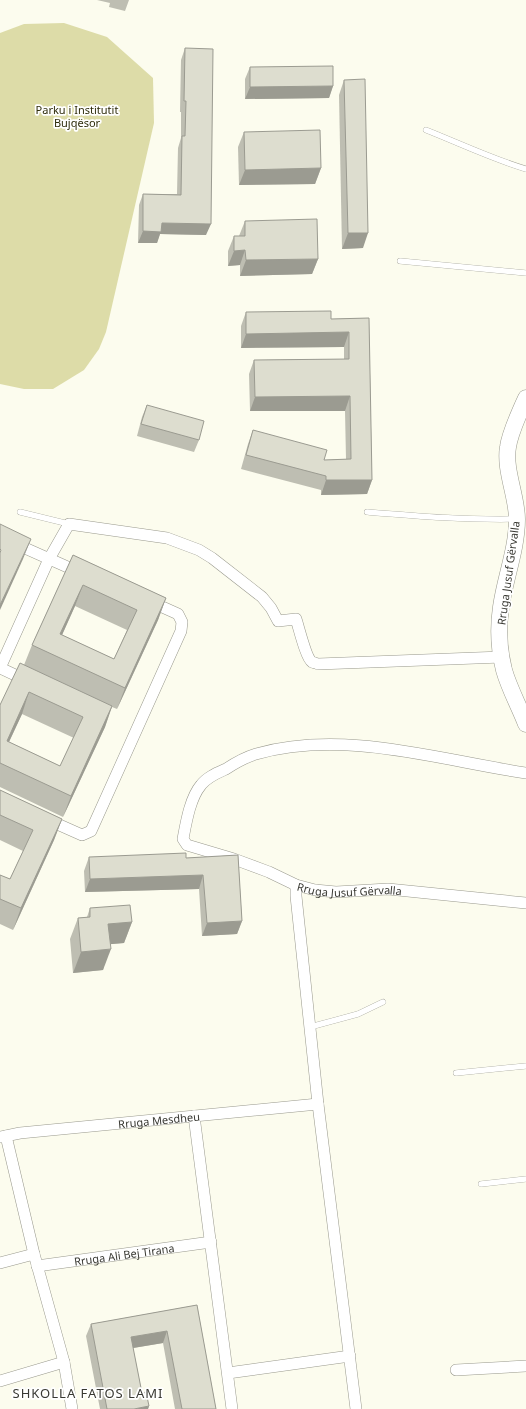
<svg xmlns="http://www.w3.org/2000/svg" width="526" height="1409" viewBox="0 0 526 1409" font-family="'Noto Sans',sans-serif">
  <rect width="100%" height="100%" fill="#fcfcee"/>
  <path fill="#dddca8" d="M 64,23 L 107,37 L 153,78 L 154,123 L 106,332 L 99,349 L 84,370 L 53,389 L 24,389 L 0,384 L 0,33 L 24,24 Z"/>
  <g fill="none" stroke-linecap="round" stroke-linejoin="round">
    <g stroke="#99998d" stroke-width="6">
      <g id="lane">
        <path d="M 426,130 C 459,143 492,159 526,169"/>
        <path d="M 400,261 L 526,273"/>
        <path d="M 20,512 L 69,524"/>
        <path d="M 367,512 C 417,516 466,520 516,519"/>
        <path d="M 310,1027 L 358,1014 L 383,1002"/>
        <path d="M 456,1073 L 526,1066"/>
        <path d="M 481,1184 L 526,1179"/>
      </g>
    </g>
    <g stroke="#99998d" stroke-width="12">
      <g id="street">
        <path d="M 0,537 L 81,573"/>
        <path d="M 0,668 L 49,559 L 69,524 L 167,538 L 199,550 L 212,558 L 262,597 L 271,608 L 278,621 L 296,619 C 299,628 306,658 312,662 C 314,663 316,663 318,664 L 502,657"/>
        <path d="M 0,668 L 28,681"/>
        <path id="s1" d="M 526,773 C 439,760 344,729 256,754 C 246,757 235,763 226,769 C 217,773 207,777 201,785 C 190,798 186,823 183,839 L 187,845 L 234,859 L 269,872 L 296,885 L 315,890 L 336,892 L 388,889 L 526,903"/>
        <path d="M 46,819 L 82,835 L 91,831 L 181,631 L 182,622 L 178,614 L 149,601"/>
        <path d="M 296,885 L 296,896 L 318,1104 L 356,1409"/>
        <path d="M 194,1116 L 232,1409"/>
        <path d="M 6,1136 L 34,1254 L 64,1362 L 72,1409"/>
        <path id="s2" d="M 0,1137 L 20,1133 L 318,1104"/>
        <path d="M 0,1263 L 34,1254"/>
        <path id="s3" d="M 37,1266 L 211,1242"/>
        <path d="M 456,1370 L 526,1366"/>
        <path d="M 228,1373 L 350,1356"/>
        <path d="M 0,1381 L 64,1362"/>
      </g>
    </g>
    <g stroke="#99998d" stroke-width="17">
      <path id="secondary" d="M 526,398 C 520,411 510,433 508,447 C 504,469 517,497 517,519 C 517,549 505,578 501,607 C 498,627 499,650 504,670 C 509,688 519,706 526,724"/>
    </g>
    <use href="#lane" stroke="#fff" stroke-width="5.5"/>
    <use href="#street" stroke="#fff" stroke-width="11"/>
    <use href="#secondary" stroke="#fff" stroke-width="16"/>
  </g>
  <g fill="#bebeb2" fill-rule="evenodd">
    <path d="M 97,0 L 129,0 L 125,11 L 109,7 L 110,3 Z"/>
    <path d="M 185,48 L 206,235 L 160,234 L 157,243 L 138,243 L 139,205 L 143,194 L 177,194 L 178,148 L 181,138 L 181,112 L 180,112 L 181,60 Z"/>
    <path d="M 250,67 L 333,86 L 329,98 L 245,99 L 245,79 Z"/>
    <path d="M 344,80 L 363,248 L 342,249 L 339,95 Z"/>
    <path d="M 244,132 L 321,168 L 315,184 L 239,185 L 238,147 Z"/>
    <path d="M 245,221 L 318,259 L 312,274 L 240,276 L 240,265 L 228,266 L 228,251 L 234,236 L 239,236 Z"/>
    <path d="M 246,312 L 331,319 L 369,318 L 372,480 L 367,494 L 321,495 L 321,490 L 241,469 L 248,444 L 253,430 L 324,460 L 346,459 L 345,411 L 250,411 L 249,374 L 254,360 L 344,359 L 344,347 L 241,348 L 241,326 Z"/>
    <path d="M 147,405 L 199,440 L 194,452 L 137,436 L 142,417 Z"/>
    <path d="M 73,555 L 166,598 L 158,620 L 117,709 L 112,707 L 105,727 L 63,817 L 0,787 L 0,705 L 24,665 L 32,645 ZM 75,606 L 127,630 L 114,659 L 62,635 ZM 22,714 L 74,738 L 60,766 L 9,742 Z"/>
    <path d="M 0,790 L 62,819 L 54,840 L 13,930 L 0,924 L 0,875 L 10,879 L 23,851 L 0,840 Z"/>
    <path d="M 238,855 L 242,921 L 237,934 L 202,936 L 199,889 L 85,892 L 84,871 L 89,857 L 186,858 Z"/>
    <path d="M 90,908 L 132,922 L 124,943 L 110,944 L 103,970 L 73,973 L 70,939 L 78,918 L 87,917 Z"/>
    <path d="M 197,1305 L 216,1409 L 175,1409 L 163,1343 L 133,1348 L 142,1393 L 149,1406 L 148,1409 L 100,1409 L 86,1336 L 91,1324 Z"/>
  </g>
  <g fill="#9b9b91">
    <path d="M 333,86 L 329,98 L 245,99 L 250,87 Z"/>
    <path d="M 321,168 L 315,184 L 239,185 L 245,170 Z"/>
    <path d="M 162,223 L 211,224 L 206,235 L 160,234 L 157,243 L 138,243 L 143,231 Z"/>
    <path d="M 348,233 L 368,233 L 363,248 L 342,249 Z"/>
    <path d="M 245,250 L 240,265 L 228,266 L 234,251 Z"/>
    <path d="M 318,259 L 312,274 L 240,276 L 246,260 Z"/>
    <path d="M 349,332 L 344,347 L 241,348 L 246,334 Z"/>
    <path d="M 350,396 L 345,411 L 250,411 L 255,397 Z"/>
    <path d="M 326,480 L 372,480 L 367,494 L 321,495 Z"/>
    <path d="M 31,539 L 23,559 L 0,610 L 0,605 Z"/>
    <path d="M 83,585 L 75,606 L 53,655 L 60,634 Z"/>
    <path d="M 166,598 L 158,620 L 117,709 L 125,688 Z"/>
    <path d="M 29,692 L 22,714 L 0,761 L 7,741 Z"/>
    <path d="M 112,706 L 105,727 L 63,817 L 71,796 Z"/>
    <path d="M 62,819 L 54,840 L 13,930 L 21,908 Z"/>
    <path d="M 203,875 L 199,889 L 85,892 L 90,879 Z"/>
    <path d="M 242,921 L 237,934 L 202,936 L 207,923 Z"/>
    <path d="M 132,922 L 124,943 L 101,945 L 108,924 Z"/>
    <path d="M 111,949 L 103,970 L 73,973 L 81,952 Z"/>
    <path d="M 167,1331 L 163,1343 L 127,1349 L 131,1337 Z"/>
    <path d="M 149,1406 L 148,1409 L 134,1409 Z"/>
  </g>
  <g fill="#ddddcf" stroke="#9b9b91" fill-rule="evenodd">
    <path d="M 185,48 L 213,49 L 211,224 L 162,223 L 161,232 L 143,231 L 143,194 L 181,195 L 182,136 L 185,136 L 186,101 L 184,101 Z"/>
    <path d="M 333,66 L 333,86 L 250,87 L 250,67 Z"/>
    <path d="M 365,79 L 368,233 L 348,233 L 344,80 Z"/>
    <path d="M 320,130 L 321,168 L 245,170 L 244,132 Z"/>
    <path d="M 317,219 L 318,259 L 246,260 L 245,250 L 234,251 L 234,236 L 245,236 L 245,221 Z"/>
    <path d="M 331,311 L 331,319 L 369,318 L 372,480 L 326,480 L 326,476 L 246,455 L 253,430 L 327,450 L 324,460 L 351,459 L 350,396 L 255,397 L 254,360 L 349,359 L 349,332 L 246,334 L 246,312 Z"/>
    <path d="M 147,405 L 204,421 L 199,440 L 141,424 Z"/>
    <path d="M 0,524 L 31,539 L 0,605 L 0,553 L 1,550 L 0,549 Z"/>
    <path d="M 73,555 L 166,598 L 125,688 L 32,645 ZM 83,585 L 137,610 L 114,659 L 60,634 Z"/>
    <path d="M 20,663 L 112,706 L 71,796 L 0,763 L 0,705 ZM 29,692 L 83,717 L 60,766 L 7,741 Z"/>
    <path d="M 0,790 L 62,819 L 21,908 L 0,899 L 0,875 L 10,879 L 33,830 L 0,815 Z"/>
    <path d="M 186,853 L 186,858 L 238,855 L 242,921 L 207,923 L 203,875 L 90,879 L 89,857 Z"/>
    <path d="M 130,905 L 132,922 L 108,924 L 111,949 L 81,952 L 78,918 L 90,917 L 90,908 Z"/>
    <path d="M 197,1305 L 216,1409 L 182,1409 L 167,1331 L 131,1337 L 142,1393 L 146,1392 L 149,1406 L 134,1409 L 107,1409 L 91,1324 Z"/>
  </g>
  <g text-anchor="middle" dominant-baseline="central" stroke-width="3.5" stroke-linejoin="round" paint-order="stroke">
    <g font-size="11" fill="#2e2c0b" stroke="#fff">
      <text x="77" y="109">Parku i Institutit<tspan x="77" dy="13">Bujqësor</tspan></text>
    </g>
    <g font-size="11" fill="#383832" stroke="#fff">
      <text transform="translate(508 573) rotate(-82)">Rruga Jusuf Gërvalla</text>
      <text stroke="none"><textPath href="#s1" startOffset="572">Rruga Jusuf Gërvalla</textPath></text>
      <text stroke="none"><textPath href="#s2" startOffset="160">Rruga Mesdheu</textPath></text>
      <text stroke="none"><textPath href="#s3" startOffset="88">Rruga Ali Bej Tirana</textPath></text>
    </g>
    <g font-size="13" letter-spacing="1" fill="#383832" stroke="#fff">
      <text x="88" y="1393">SHKOLLA FATOS LAMI</text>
    </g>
  </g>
</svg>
